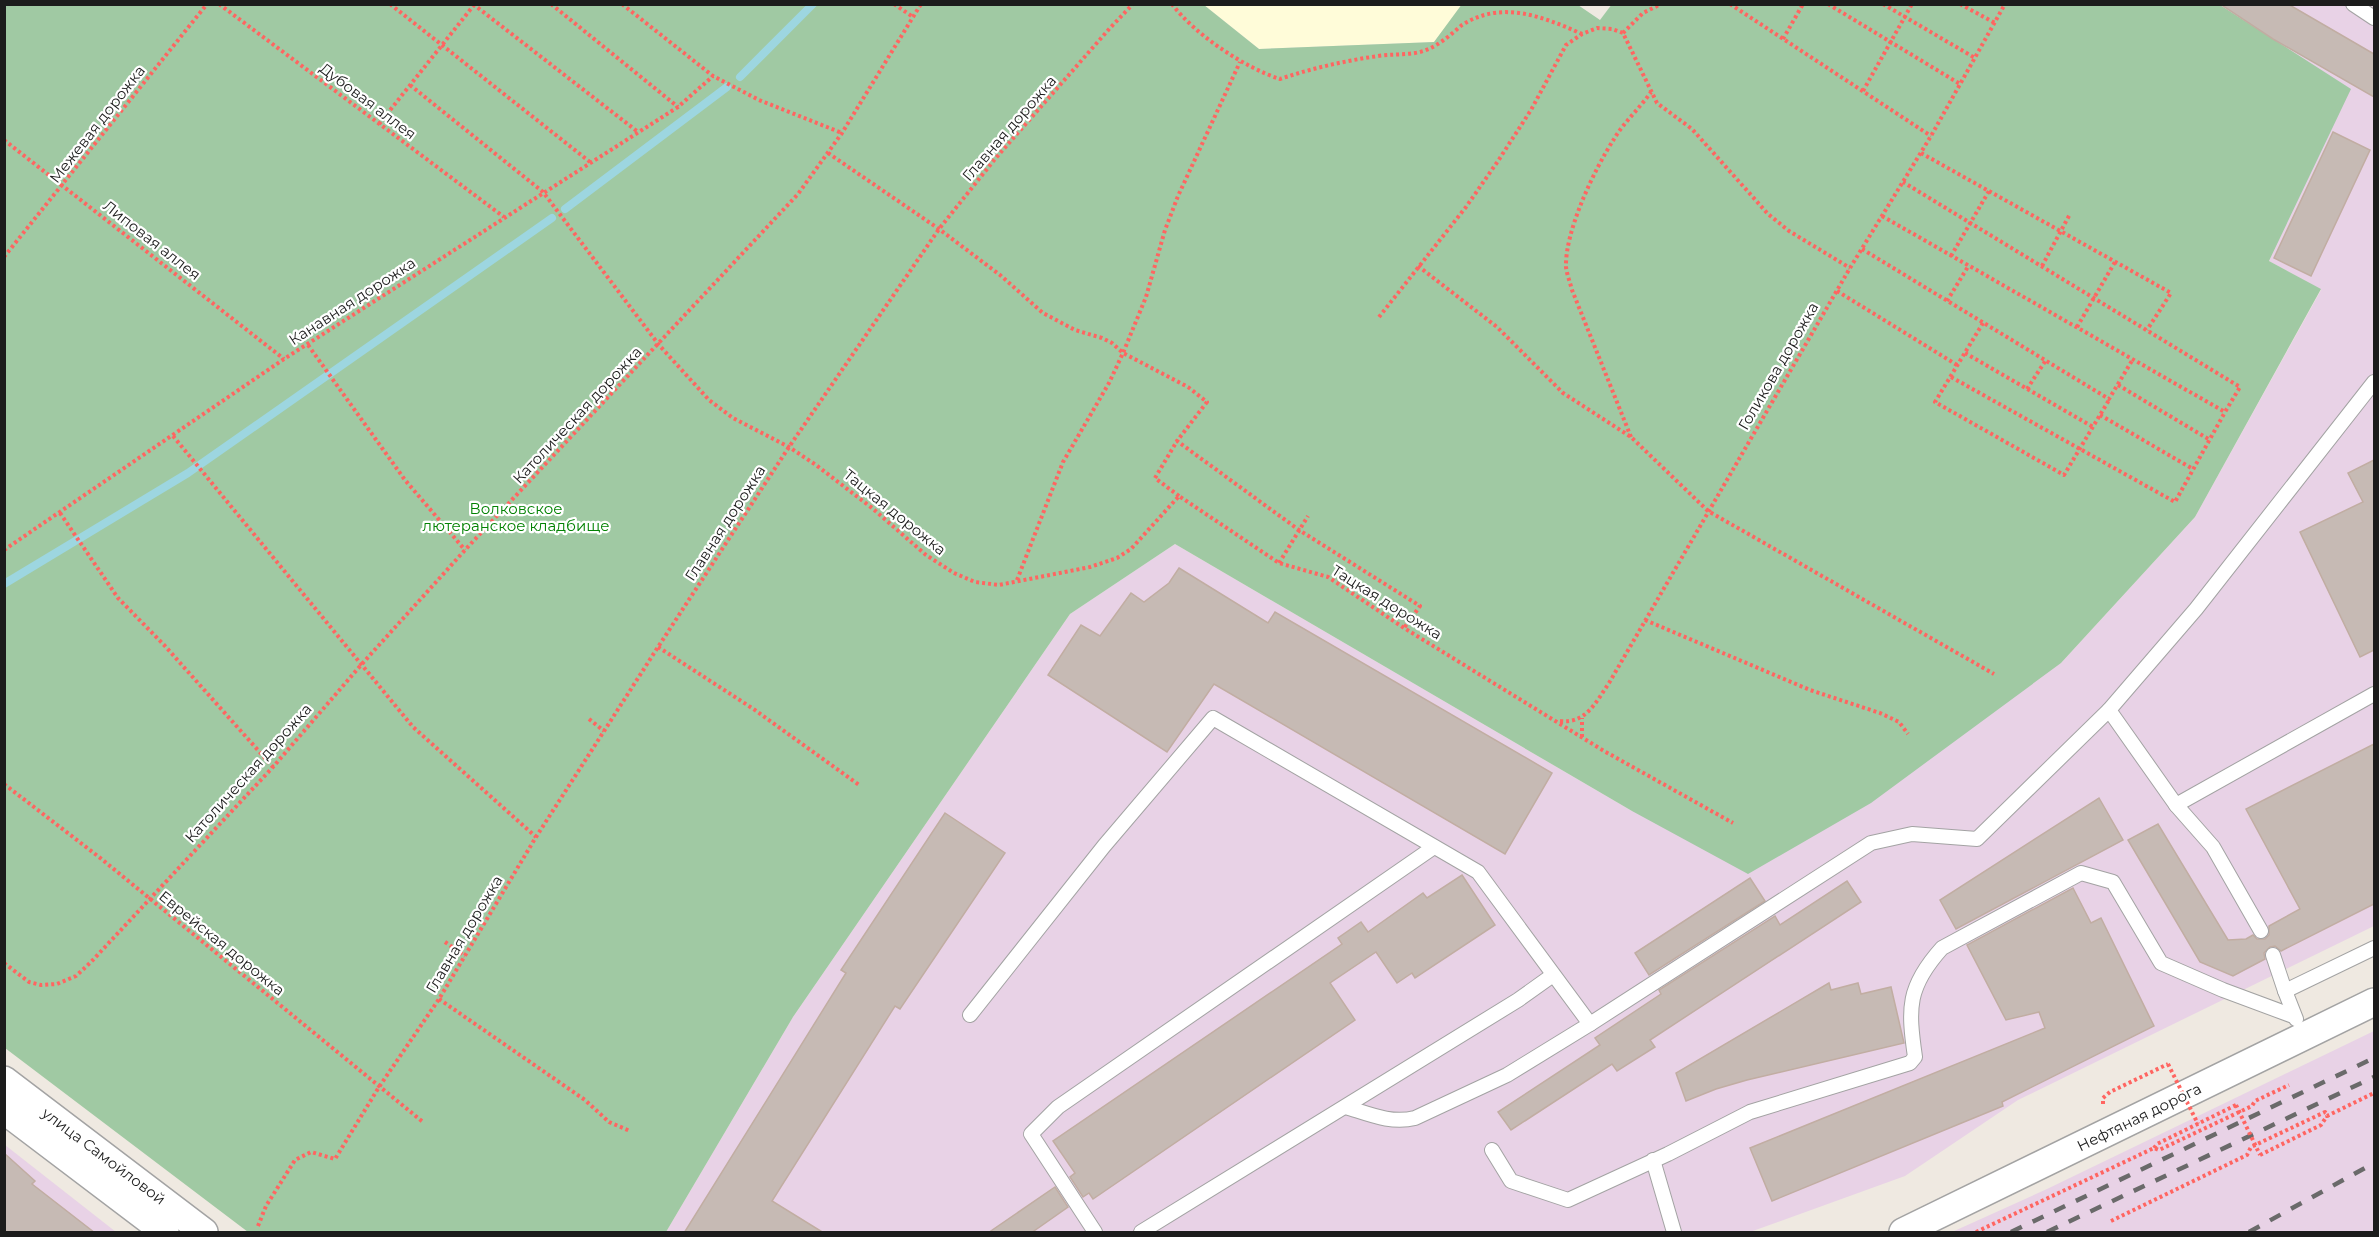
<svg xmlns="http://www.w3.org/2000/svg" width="2379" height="1237" viewBox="0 0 2379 1237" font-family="Montserrat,sans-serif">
  <rect width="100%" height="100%" fill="#efe9e1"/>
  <g fill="#e8d2e6">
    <path d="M 2220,5 L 2374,5 L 2374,926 L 2018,1100 L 1905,1176 L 1750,1232 L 666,1232 L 793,1017 L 1070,614 L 1175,544 L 1632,811 L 2061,663 L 2195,517 L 2321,290 L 2269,261 L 2350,89 Z"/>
    <path d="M 2374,1031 L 2374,1232 L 1952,1232 L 2047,1189 Z"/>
    <path d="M 5,1145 L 116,1232 L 5,1232 Z"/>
  </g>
  <path fill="#fffcd9" d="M 1204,5 L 1462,5 L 1434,42 L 1259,49 Z"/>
  <path fill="#a0c9a3" d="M 1204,5 L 1259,49 L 1434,42 L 1462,4 L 1578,5 L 1600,20 L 1612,4 L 2220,5 L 2351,89 L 2269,261 L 2321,289 L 2195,517 L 2061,663 L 1871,803 L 1748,874 L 1632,811 L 1175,544 L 1070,614 L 793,1017 L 666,1232 L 248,1232 L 5,1048 L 5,5 Z"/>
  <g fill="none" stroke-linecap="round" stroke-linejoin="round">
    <g stroke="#9dd6e0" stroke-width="8">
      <path d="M 740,77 L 813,4"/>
      <path d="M 565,209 L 727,87"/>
      <path d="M 4,584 L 188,473 L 552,218"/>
    </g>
  </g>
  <g fill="#c6bab4" stroke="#c1ada2" stroke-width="1.5">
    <path d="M 2220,4 L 2288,4 L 2374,54 L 2374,97 L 2273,39 Z"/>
    <path d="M 2333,132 L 2370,150 L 2311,276 L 2274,258 Z"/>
    <path d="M 2374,460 L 2374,650 L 2360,657 L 2300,532 L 2363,502 L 2348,473 Z"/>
    <path d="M 1179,568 L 1268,623 L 1275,612 L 1552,773 L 1505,854 L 1214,684 L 1167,752 L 1048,675 L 1081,625 L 1100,636 L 1131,593 L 1144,602 L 1169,583 Z"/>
    <path d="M 2374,744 L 2374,904 L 2281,951 L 2275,946 L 2270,947 L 2264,953 L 2265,959 L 2233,976 L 2200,962 L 2128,840 L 2158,824 L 2228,940 L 2246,939 L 2253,935 L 2257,939 L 2265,939 L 2269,935 L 2269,926 L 2300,909 L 2246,809 Z"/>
    <path d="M 2099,798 L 2123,840 L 1956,929 L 1940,900 Z"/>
    <path d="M 945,813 L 1005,853 L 900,1009 L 895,1006 L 772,1201 L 824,1233 L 684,1233 L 846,973 L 841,970 Z"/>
    <path d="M 1462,875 L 1495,925 L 1415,978 L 1412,973 L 1397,983 L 1376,952 L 1330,983 L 1355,1020 L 1093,1199 L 1089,1193 L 1083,1197 L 1070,1177 L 1075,1173 L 1053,1141 L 1342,944 L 1338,938 L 1361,922 L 1368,932 L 1423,893 L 1427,898 Z"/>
    <path d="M 1750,878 L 1765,901 L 1649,975 L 1635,953 Z"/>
    <path d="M 1847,881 L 1861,902 L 1650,1040 L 1655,1047 L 1617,1071 L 1612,1064 L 1511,1130 L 1498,1112 L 1600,1045 L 1595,1038 L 1661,994 L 1659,990 L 1775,916 L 1780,925 Z"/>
    <path d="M 2073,888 L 2091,923 L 2101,918 L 2154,1026 L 2002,1102 L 2003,1106 L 1772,1201 L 1750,1148 L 2045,1028 L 2039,1012 L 2006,1020 L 1967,945 Z"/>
    <path d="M 1829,983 L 1831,990 L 1858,983 L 1861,994 L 1891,987 L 1904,1043 L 1747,1080 L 1716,1089 L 1686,1101 L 1676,1073 Z"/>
    <path d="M 4,1153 L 35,1181 L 32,1184 L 95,1233 L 4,1233 Z"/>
    <path d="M 1055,1187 L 1068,1207 L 1031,1233 L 988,1233 Z"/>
  </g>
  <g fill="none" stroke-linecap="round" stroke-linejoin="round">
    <g stroke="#a3a3a3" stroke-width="16">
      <g id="service">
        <path d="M 2353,4 L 2374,18"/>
        <path d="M 2176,805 L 2374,694"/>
        <path d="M 2261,931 L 2213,847 L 2176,805 L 2109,710 L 2196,609 L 2374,382"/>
        <path d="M 2273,955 L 2285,991"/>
        <path d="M 970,1015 L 1104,846 L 1213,718 L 1478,872 L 1590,1024 L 1507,1075 L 1415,1118 C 1391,1124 1369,1114 1346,1107"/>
        <path d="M 2296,1019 L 2285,991 L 2374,948"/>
        <path d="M 1590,1024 L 1871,843 L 1912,834 L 1977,839 L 2109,710"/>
        <path d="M 1492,1150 L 1511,1181 L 1568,1200 L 1668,1154 L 1750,1112 L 1910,1063 L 1915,1057 C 1908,1008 1907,987 1942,948 L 2081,873 L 2113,882 L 2161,963 L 2223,990 L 2293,1016"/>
        <path d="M 1653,1160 L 1674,1232"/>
        <path d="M 1095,1232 L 1031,1134 L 1058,1107 L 1434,847"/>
        <path d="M 1141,1232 L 1518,1000 L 1553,975"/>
      </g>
    </g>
    <g stroke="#a3a3a3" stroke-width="30">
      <g id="minor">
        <path d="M 4,1080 L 204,1232"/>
        <path d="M 4,1110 L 165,1232"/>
        <path d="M 1903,1232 L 2374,1002"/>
      </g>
    </g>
    <g stroke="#ff6561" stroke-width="4" stroke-dasharray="3 3" stroke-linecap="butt">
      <path d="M 219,4 L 504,217"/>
      <path d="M 390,4 L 590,162"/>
      <path d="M 473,4 L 638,132"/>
      <path d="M 551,4 L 678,107"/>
      <path d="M 622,4 L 713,76 L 759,100 L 842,133"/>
      <path d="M 894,4 L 913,17"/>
      <path d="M 1172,4 C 1194,34 1245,68 1280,79 C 1313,68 1344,61 1378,56 C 1391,54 1403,55 1415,53 C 1434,50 1448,37 1462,25 C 1501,0 1542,16 1582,34"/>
      <path d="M 1730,4 L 1931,136"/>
      <path d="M 1828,4 L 1960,84"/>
      <path d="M 1883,4 L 1975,58"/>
      <path d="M 1960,4 L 1995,23"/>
      <path d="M 1623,33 L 1643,13 L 1661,4"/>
      <path d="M 1783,39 L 1803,4"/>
      <path d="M 410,85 L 543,192 L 659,345 L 709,400 L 733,418 L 789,447 L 816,465 L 872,508 L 926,555 L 954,573 L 975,582 L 999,585 L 1090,567 L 1117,558 L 1131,549 L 1179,496 L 1279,563 L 1328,577 L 1404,628 L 1604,751 L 1733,823"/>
      <path d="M 1863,91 L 1912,4"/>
      <path d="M 379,124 L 474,5"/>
      <path d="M 4,140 L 284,359"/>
      <path d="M 828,153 L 939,229 L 1000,275 L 1043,313 L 1075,330 L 1102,338 L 1112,343 L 1123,353 L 1188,387 L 1207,402 L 1177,441"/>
      <path d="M 1921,153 L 2171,293 L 2147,330"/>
      <path d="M 1882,216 L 2225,412 L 2240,387 L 1903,182"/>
      <path d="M 1862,249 L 2109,399 L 2133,359"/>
      <path d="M 1951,256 L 1989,191"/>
      <path d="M 4,257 L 207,4"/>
      <path d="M 1418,266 L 1497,327 L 1563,393 L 1631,437 L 1708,511 L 1994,674"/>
      <path d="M 2042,266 L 2070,214"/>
      <path d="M 1837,291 L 1957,365"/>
      <path d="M 1947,301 L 1969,265"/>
      <path d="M 1379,317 L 1466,207 L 1498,161 L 1531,110 L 1566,45 L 1582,34 L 1597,28 L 1612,29 L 1623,33 L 1657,103 L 1692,129 L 1768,214 L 1789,231 L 1850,268"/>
      <path d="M 1983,323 L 1935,402 L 2064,475 L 2109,400"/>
      <path d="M 2077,327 L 2115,262"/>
      <path d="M 308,345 L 405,480 L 465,550"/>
      <path d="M 1965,353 L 2093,427"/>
      <path d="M 1951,377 L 2175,502 L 2225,412"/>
      <path d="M 2118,385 L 2210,440"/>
      <path d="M 2027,389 L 2046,360"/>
      <path d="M 2100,415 L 2193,469"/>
      <path d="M 173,436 L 413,727 L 536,837"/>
      <path d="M 1631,437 L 1572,290 C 1570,282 1567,275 1566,267 C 1565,231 1594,170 1614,139 C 1624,122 1640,108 1651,92"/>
      <path d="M 1179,496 L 1155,478 L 1177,441 L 1299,530 L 1420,606 L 1404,628"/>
      <path d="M 60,513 L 118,598 L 165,646 L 273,767"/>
      <path d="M 4,550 L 284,359 L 678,107 L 713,76"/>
      <path d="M 1279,563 L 1308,516"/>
      <path d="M 1017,580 L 1063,462 L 1109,383 L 1123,353 L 1146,297 L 1165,230 L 1178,196 L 1240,62"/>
      <path d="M 1645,620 L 1810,690 L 1880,713 L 1899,722 L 1908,734"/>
      <path d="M 658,647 L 755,710 L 859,785"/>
      <path d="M 589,719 L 604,731"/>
      <path d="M 1560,721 C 1586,724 1596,702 1609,683 L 1850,268 L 1931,136 L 2005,4"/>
      <path d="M 1582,737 L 1582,718"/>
      <path d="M 4,784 L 99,857 L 423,1122"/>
      <path d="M 445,942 L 465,956"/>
      <path d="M 4,963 L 29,982 L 41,985 L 57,984 L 76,976 L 91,962 L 273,767 L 361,665 L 465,550 L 798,194 L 842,133 L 921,4"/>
      <path d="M 439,999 L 585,1100 L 609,1122 L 630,1131"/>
      <path d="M 2103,1104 L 2103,1098 L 2110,1092 L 2168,1064"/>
      <path d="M 2154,1148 L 2157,1144 L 2236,1105"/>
      <path d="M 2260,1155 L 2321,1125 L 2327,1116"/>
      <path d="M 2111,1221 L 2247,1155 L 2251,1147 L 2325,1112 L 2327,1116 L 2374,1093"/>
      <path d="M 258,1226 L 266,1206 L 295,1160 L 311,1152 L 335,1159 L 379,1087 L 439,999 L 536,837 L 658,647 L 789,447 L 939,229 L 995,159 L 1110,28 L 1133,4"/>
      <path d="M 1976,1232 L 2154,1148 L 2159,1150 L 2252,1106 L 2255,1101 L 2289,1085"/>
    </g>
    <use href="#service" stroke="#fff" stroke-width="14"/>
    <use href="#minor" stroke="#fff" stroke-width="27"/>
    <g stroke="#6a6a6a" stroke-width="4.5" stroke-dasharray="12 12" stroke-linecap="butt">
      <path d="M 2011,1232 L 2374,1058"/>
      <path d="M 2047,1232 L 2374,1077"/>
      <path d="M 2249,1232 L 2374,1163"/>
    </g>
    <g stroke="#ff6561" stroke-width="4" stroke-dasharray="3 3" stroke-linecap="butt">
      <path d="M 2168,1064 L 2198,1124"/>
      <path d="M 2236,1105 L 2260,1155"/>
    </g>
  </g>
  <g text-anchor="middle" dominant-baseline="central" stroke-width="4.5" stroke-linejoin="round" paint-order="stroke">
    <g font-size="15" fill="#1c1c1c" stroke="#fff">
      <text transform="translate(368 101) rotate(37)">Дубовая аллея</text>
      <text transform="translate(97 124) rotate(-52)">Межевая дорожка</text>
      <text transform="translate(1009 128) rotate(-49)">Главная дорожка</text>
      <text transform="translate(152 240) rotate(38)">Липовая аллея</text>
      <text transform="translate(352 301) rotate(-33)">Канавная дорожка</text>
      <text transform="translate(1778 366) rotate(-60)">Голикова дорожка</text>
      <text transform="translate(577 415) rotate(-47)">Католическая дорожка</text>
      <text transform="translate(895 512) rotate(39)">Тацкая дорожка</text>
      <text transform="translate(725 523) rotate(-57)">Главная дорожка</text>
      <text transform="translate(1387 602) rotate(32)">Тацкая дорожка</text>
      <text transform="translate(248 773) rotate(-48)">Католическая дорожка</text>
      <text transform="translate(464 934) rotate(-59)">Главная дорожка</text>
      <text transform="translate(222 943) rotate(39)">Еврейская дорожка</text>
      <text transform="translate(2139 1117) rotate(-26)">Нефтяная дорога</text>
      <text transform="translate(104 1156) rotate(37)">улица Самойловой</text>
    </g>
    <g font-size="15" fill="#028203" stroke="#fff">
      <text x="516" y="508">Волковское<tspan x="516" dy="17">лютеранское кладбище</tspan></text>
    </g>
  </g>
  <rect width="2379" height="1237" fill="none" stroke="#1c1c1c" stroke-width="12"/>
</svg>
